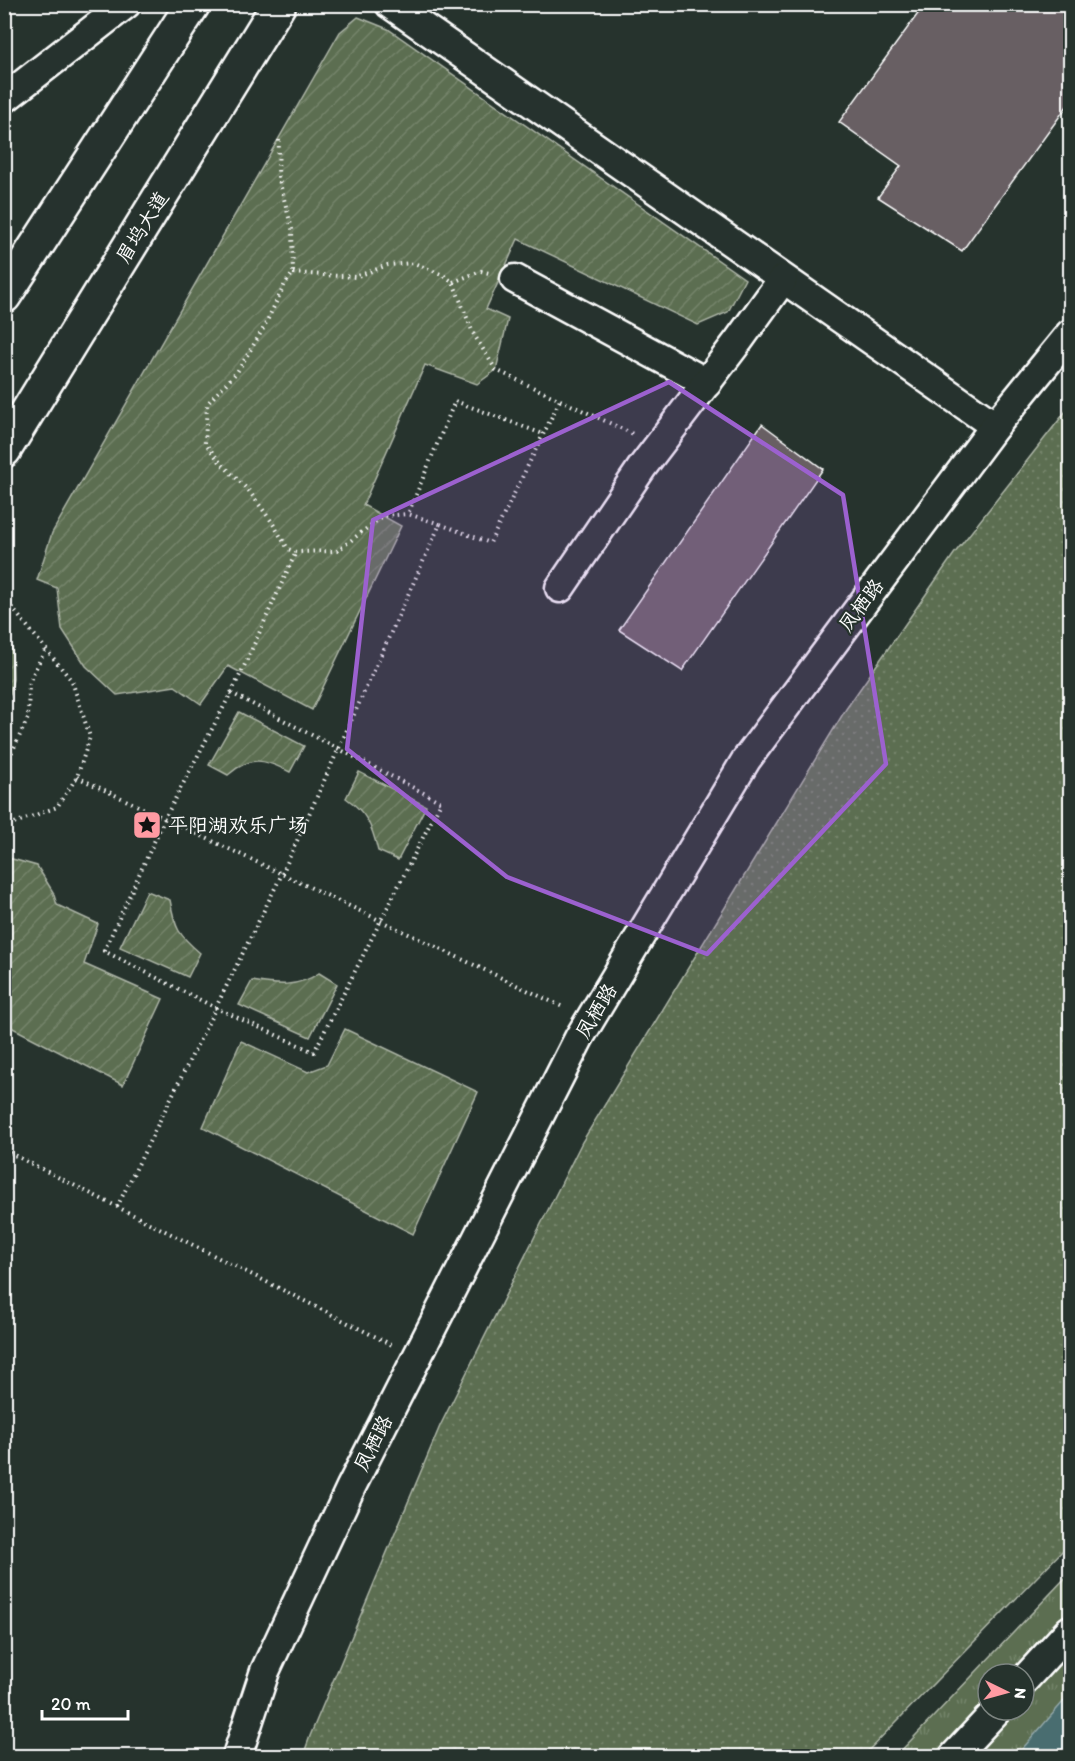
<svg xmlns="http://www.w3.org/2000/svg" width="1075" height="1761" viewBox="0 0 1075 1761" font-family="Itim,'LXGW WenKai TC',sans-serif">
  <defs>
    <pattern id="grass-dots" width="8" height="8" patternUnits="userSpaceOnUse" patternTransform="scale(1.5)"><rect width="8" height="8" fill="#5c6e51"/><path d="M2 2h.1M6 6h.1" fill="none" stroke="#74846b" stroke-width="1.8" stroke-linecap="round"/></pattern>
    <pattern id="park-tufts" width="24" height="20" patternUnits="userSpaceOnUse" patternTransform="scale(1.5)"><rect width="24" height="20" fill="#5c6e51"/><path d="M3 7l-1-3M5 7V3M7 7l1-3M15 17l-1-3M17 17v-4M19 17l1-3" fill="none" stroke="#74846b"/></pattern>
    <pattern id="garden-furrows" width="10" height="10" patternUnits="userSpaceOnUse" patternTransform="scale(1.5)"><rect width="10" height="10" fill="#5c6e51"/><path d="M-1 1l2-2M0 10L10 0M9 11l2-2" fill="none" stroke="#74846b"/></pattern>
  </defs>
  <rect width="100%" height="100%" fill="#26332d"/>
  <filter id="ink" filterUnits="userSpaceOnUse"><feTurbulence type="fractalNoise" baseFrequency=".0167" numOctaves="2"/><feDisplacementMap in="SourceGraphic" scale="12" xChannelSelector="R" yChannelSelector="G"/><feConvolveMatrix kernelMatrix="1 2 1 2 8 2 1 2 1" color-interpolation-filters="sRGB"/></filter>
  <g filter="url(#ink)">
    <path fill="url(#grass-dots)" stroke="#aeb6a8" stroke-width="1.5" d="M 1070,406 L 1070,1543 L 863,1756 L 303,1756 L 310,1736 L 440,1426 L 582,1142 L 846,709 L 954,554 Z"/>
    <path fill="url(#park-tufts)" stroke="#aeb6a8" stroke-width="1.5" fill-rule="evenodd" d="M 1070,1573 L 1070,1756 L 896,1756 ZM 988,1674 L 1024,1674 L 1024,1710 L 988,1710 Z"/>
    <g fill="url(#garden-furrows)" stroke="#aeb6a8" stroke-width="1.5">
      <path d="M 358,17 L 388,29 L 745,279 L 728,312 L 698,325 L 518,239 L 486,309 L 508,319 L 496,370 L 477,384 L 425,365 L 363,505 L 401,526 L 312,710 L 228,666 L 201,704 L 175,686 L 117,695 L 86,666 L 62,629 L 57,588 L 37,580 L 52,533 L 340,32 Z"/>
      <path d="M 5,638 L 12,648 L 13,679 L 5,717 Z"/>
      <path d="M 239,712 L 304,746 L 290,772 C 264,759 251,755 228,775 L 209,765 Z"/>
      <path d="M 359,772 L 426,806 L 398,860 L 378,851 C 372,826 367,813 346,798 Z"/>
      <path d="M 5,857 L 37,866 L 53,892 L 57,905 L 98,924 L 84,964 L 163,999 L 123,1085 L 5,1024 Z"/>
      <path d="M 147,891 L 170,900 C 175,929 178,934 200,953 L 188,977 L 120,947 Z"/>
      <path d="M 319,973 L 337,984 L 310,1037 L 239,1005 L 252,981 C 277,985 297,988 319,973 Z"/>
      <path d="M 345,1029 L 478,1092 L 413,1234 L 203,1127 L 241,1041 L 308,1072 L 327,1065 Z"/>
    </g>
    <path fill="#4a6d70" stroke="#92a7a9" stroke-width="1.5" d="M 1070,1694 L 1070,1756 L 1016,1756 Z"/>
    <g fill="#675e64" stroke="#fff" stroke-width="1.5">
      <path d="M 925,4 L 1070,4 L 1070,102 L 962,251 L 878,197 L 901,166 L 839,122 Z"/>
      <path d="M 762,424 L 823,469 L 682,671 L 619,630 Z"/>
    </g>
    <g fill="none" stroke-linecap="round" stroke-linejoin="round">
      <g stroke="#fff" stroke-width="33">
        <g id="minor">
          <path d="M 390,4 L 995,426"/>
          <path d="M 4,99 L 126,4"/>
          <path d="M 515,279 L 707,383"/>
          <path d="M 560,588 L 643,466 L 739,340 L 783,279"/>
          <path d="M 1024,1680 L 1070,1630"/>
          <path d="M 237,1756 L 265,1671 L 351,1487 L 579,1038 L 746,760 L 995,426 L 1070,334"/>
          <path d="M 954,1756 L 997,1710"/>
        </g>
      </g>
      <g stroke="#fff" stroke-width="38">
        <g id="major">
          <path d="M 4,296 L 193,4"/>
          <path d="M 4,450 L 279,4"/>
        </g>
      </g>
      <g stroke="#fff" stroke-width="4" stroke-dasharray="1.5 4.5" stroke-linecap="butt">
        <path d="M 279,140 L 278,176 L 292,229 L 293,273 L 285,284 L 262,331 L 237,372 L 207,404 L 205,443 L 220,462 L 249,491 L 272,522 L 288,549 L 296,552 L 337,551 L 383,516 L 408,514"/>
        <path d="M 293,273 L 355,277 L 388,265 L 414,263 L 443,275 L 453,282 L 473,333 L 496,370 L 633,434"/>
        <path d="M 453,282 L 481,271 L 489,273"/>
        <path d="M 440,524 L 408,514 L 455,401 L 543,434"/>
        <path d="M 4,598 L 72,681 L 90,737 L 77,777 L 57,807 L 4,827"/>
        <path d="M 231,693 L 441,802 L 314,1052 L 216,1008 L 104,951 L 165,818 L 231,693 L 241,673 L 296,552"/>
        <path d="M 4,769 L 28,718 L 29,682 L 46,648"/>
        <path d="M 77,777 L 565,1008"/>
        <path d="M 4,1150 L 392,1345"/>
        <path d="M 117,1207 L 282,874 L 440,524 L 490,543 L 560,400"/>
      </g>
      <use href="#minor" stroke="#26332d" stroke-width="28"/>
      <use href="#major" stroke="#26332d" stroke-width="33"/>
    </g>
  </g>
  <path fill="#9c61cf" fill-opacity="0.2" stroke="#9c61cf" stroke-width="4.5" stroke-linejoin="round" d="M 669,382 L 843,495 L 886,764 L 707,954 L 507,877 L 347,749 L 373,520 Z"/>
  <defs>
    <g id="sight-square" transform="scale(1.5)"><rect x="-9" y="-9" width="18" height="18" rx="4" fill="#ff9aa2" stroke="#26332d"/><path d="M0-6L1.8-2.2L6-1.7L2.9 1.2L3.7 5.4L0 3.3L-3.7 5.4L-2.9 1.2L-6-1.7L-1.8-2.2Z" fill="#111"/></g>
  </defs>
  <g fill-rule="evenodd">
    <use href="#sight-square" x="147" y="825"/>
  </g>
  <g text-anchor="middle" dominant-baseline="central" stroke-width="4.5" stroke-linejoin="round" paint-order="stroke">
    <g font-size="20" fill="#fff" stroke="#26332d">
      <text transform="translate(142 227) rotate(-58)">眉坞大道</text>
      <text transform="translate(861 605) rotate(-53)">凤栖路</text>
      <text transform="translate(596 1011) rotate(-59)">凤栖路</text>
      <text transform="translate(373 1443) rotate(-63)">凤栖路</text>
    </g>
    <g font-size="20" fill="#fff" stroke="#26332d" text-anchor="start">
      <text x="168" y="825">平阳湖欢乐广场</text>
    </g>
  </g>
  <rect width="1075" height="1761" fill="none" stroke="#26332d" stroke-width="24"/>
  <rect x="12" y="12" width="1051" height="1737" fill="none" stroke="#fff" stroke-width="2" filter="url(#ink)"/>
  <g transform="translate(1006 1692) rotate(95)"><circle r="28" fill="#26332d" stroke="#7d8581" stroke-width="1.5"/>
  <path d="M0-4.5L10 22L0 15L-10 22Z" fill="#ff9aa2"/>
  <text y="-9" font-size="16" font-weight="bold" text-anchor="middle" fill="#ffffff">N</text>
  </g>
  <path d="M42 1710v9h86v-9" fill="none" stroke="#ffffff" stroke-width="3"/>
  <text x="51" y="1710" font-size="18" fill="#ffffff" stroke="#26332d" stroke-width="4.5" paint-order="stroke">20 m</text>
</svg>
